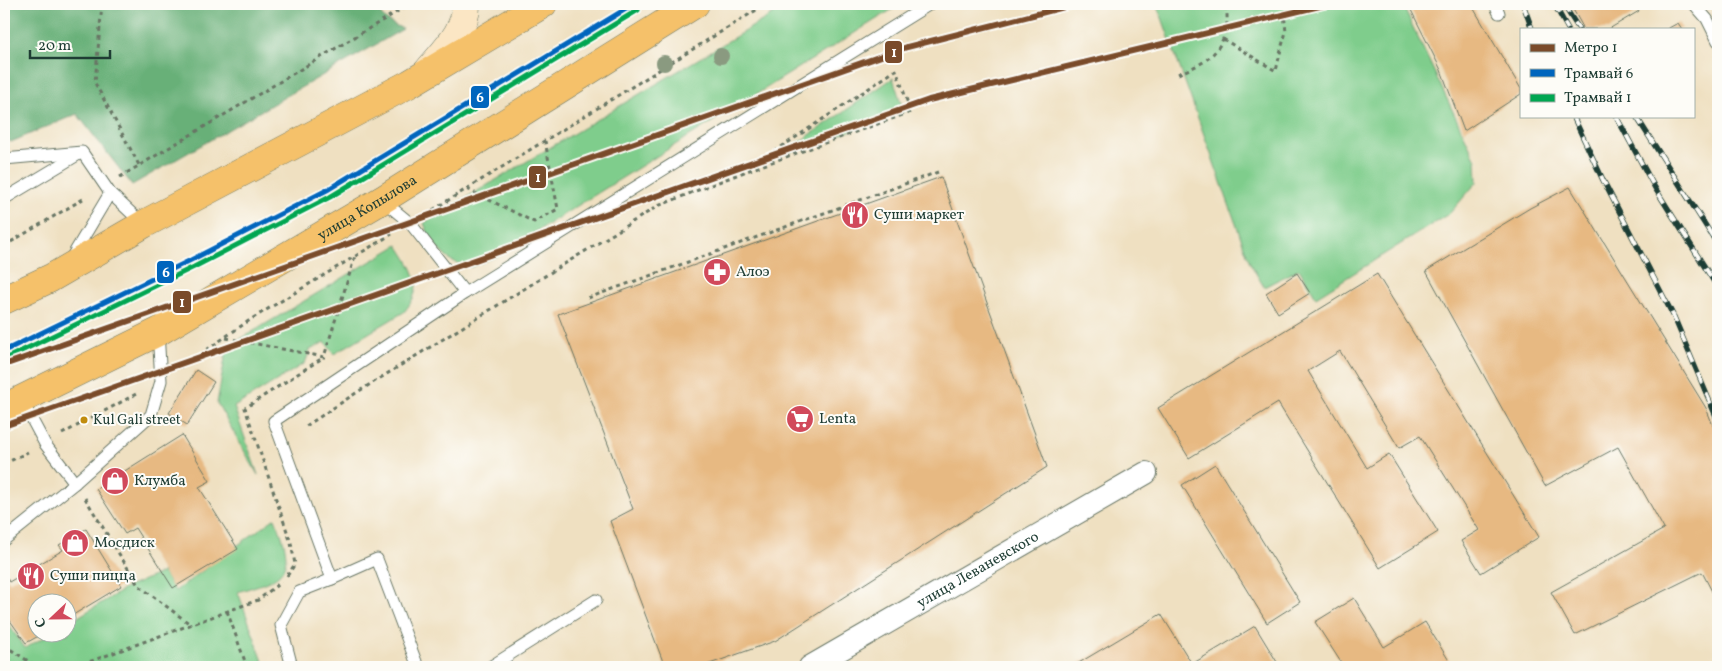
<svg xmlns="http://www.w3.org/2000/svg" width="1722" height="671" viewBox="0 0 1722 671" font-family="Vollkorn,serif">
  <rect width="100%" height="100%" fill="#fdfcf7"/>
  <filter id="ink" filterUnits="userSpaceOnUse"><feTurbulence type="fractalNoise" baseFrequency=".02" numOctaves="2"/><feDisplacementMap in="SourceGraphic" scale="10" xChannelSelector="R" yChannelSelector="G"/><feConvolveMatrix kernelMatrix="1 2 1 2 8 2 1 2 1" color-interpolation-filters="sRGB"/></filter>
  <filter id="wash" filterUnits="userSpaceOnUse"><feTurbulence type="fractalNoise" baseFrequency=".0096" numOctaves="4" result="noise"/><feDisplacementMap in="SourceGraphic" scale="20" xChannelSelector="R" yChannelSelector="G"/><feGaussianBlur stdDeviation="1.12" result="paint"/><feColorMatrix in="noise" values="0 0 0 0 0 0 0 0 0 0 0 0 0 0 0 0 0 1.4 0 .05"/><feComposite in="paint" operator="in"/></filter>
  <g filter="url(#wash)">
    <rect width="100%" height="100%" fill="#efe0c1"/>
    <g fill="#7fcd8c" stroke="#4f8560">
      <path d="M 790,4 L 901,4 L 497,256 L 471,267 C 465,265 458,264 452,261 C 438,252 429,238 424,223 Z"/>
      <path d="M 1157,4 L 1402,4 L 1476,160 L 1477,182 L 1450,213 L 1316,297 L 1299,269 L 1264,287 L 1250,263 Z"/>
      <path d="M 893,78 L 904,112 L 779,156 Z"/>
      <path d="M 398,245 C 414,270 426,286 404,312 L 334,354 L 325,342 L 310,350 L 305,363 L 234,407 L 258,475 L 217,403 L 227,347 Z"/>
      <path d="M 275,518 C 282,536 295,564 276,577 C 266,584 249,588 238,592 L 265,667 L 4,667 L 4,618 L 25,648 L 50,634 L 68,634 L 68,623 L 126,588 L 163,572 L 175,591 Z"/>
    </g>
    <path fill="#67b078" stroke="#437656" d="M 4,4 L 375,4 C 380,18 390,23 403,29 L 132,185 L 77,114 L 11,142 L 4,138 Z"/>
    <g id="blocks">
      <g fill="#e7b982">
        <path d="M 1408,4 L 1471,4 L 1521,89 L 1521,94 L 1464,131 L 1441,70 Z"/>
        <path d="M 1570,4 L 1635,4 L 1639,11 L 1609,29 L 1584,29 Z"/>
        <path d="M 1678,23 L 1682,29 L 1667,29 Z"/>
        <path d="M 941,177 L 1047,467 L 775,641 L 701,667 L 665,667 L 610,521 L 633,509 L 558,314 Z"/>
        <path d="M 1570,187 L 1706,408 L 1718,438 L 1718,603 L 1702,572 L 1575,635 L 1551,592 L 1664,529 L 1618,447 L 1545,486 L 1426,271 L 1530,208 Z"/>
        <path d="M 1297,273 L 1310,293 L 1278,313 L 1266,293 Z"/>
        <path d="M 1377,274 L 1539,537 L 1481,573 L 1461,541 L 1479,530 L 1420,436 L 1399,448 L 1340,351 L 1308,371 L 1367,468 L 1389,454 L 1438,532 L 1380,568 L 1278,403 L 1189,458 L 1158,408 Z"/>
        <path d="M 196,370 L 214,382 L 187,425 L 169,413 Z"/>
        <path d="M 182,435 L 210,481 L 199,487 L 238,549 L 173,588 L 135,528 L 125,534 L 96,489 Z"/>
        <path d="M 1215,464 L 1300,602 L 1267,623 L 1182,485 Z"/>
        <path d="M 86,529 L 121,586 L 68,618 L 68,604 L 38,604 L 38,634 L 42,634 L 26,643 L 4,612 L 4,580 L 7,578 L 9,582 L 63,550 L 59,545 Z"/>
        <path d="M 1354,598 L 1384,647 L 1425,622 L 1453,667 L 1344,667 L 1315,622 Z"/>
        <path d="M 1161,614 L 1192,664 L 1255,626 L 1280,667 L 1072,667 Z"/>
      </g>
    </g>
  </g>
  <g filter="url(#ink)">
    <use href="#blocks" fill-opacity="0" stroke="#687665" stroke-width="1"/>
    <g fill="none" stroke-linecap="round" stroke-linejoin="round">
      <g stroke="#687665" stroke-width="13">
        <g id="service">
          <path d="M 1495,4 L 1499,13"/>
          <path d="M 1694,4 L 1707,19 L 1718,41"/>
          <path d="M 4,159 L 82,152 L 110,193 L 143,224"/>
          <path d="M 4,199 L 79,154"/>
          <path d="M 382,200 L 410,223 L 465,293"/>
          <path d="M 70,260 L 110,193"/>
          <path d="M 21,399 L 45,444 L 75,483"/>
          <path d="M 4,540 L 75,483 L 151,415 L 161,381 L 158,332"/>
          <path d="M 332,579 L 377,559 L 418,667"/>
          <path d="M 292,667 L 281,625 L 299,592 L 332,579 L 274,421 L 465,293 L 930,4"/>
          <path d="M 490,667 L 596,600"/>
        </g>
      </g>
      <g stroke="#687665" stroke-width="24">
        <g id="minor">
          <path id="s1" d="M 810,667 L 1146,473"/>
        </g>
      </g>
      <g stroke="#687665" stroke-width="29">
        <path id="secondary" d="M 427,72 C 443,52 467,31 466,4"/>
      </g>
      <g stroke="#687665" stroke-width="29">
        <g id="primary">
          <path d="M 4,300 L 51,278 L 144,224 L 409,84 L 543,4"/>
          <path id="s2" d="M 4,408 L 158,332 L 382,200 L 695,4"/>
        </g>
      </g>
      <g stroke="#687665" stroke-width="3" stroke-dasharray="4 4" stroke-linecap="butt">
        <path d="M 102,4 L 95,83 L 139,165"/>
        <path d="M 1223,39 L 1276,71 L 1281,49 L 1286,32 L 1283,4"/>
        <path d="M 1178,74 C 1187,70 1198,66 1206,60 C 1224,47 1231,24 1225,4"/>
        <path d="M 120,177 L 410,4"/>
        <path d="M 467,189 L 534,222 L 558,209 L 545,141"/>
        <path d="M 426,214 L 766,4"/>
        <path d="M 4,246 L 83,199"/>
        <path d="M 588,298 L 938,172"/>
        <path d="M 226,338 L 324,357 L 355,256"/>
        <path d="M 180,368 L 253,318 L 392,234"/>
        <path d="M 306,426 L 356,393 L 658,206 L 744,172 L 911,112 L 896,70 L 744,172"/>
        <path d="M 62,434 L 136,394"/>
        <path d="M 4,464 L 28,452"/>
        <path d="M 85,498 L 138,585 L 190,624"/>
        <path d="M 287,576 L 295,564 L 291,543 L 245,408 L 324,357"/>
        <path d="M 227,611 L 247,667"/>
        <path d="M 4,645 L 37,667"/>
        <path d="M 75,667 L 258,600 L 281,582"/>
      </g>
      <use href="#service" stroke="#fff" stroke-width="11"/>
      <use href="#minor" stroke="#fff" stroke-width="22"/>
      <use href="#secondary" stroke="#fbe6c4" stroke-width="28"/>
      <use href="#primary" stroke="#f5c16b" stroke-width="28"/>
      <g stroke="#1f3d34" stroke-width="5.5">
        <g id="rail">
          <path d="M 1523,4 L 1532,29"/>
          <path d="M 1554,4 L 1568,29"/>
          <path d="M 1563,4 L 1579,29"/>
          <path d="M 1573,116 L 1603,180 L 1674,317 L 1718,421"/>
          <path d="M 1616,116 L 1655,188 L 1718,288"/>
          <path d="M 1636,116 L 1718,245"/>
        </g>
      </g>
      <use href="#rail" stroke="#fdfcf7" stroke-width="4" stroke-dasharray="11" stroke-linecap="butt"/>
      <g stroke="#fdfcf7" stroke-width="9">
        <path id="tram-1" d="M 4,351 L 191,260 L 327,190 L 634,4"/>
      </g>
      <g stroke="#fdfcf7" stroke-width="9">
        <path id="tram-2" d="M 7,358 L 194,267 L 330,197 L 638,10"/>
      </g>
      <use href="#tram-1" stroke="#0065bd" stroke-width="5"/>
      <use href="#tram-2" stroke="#00a651" stroke-width="5"/>
      <g stroke="#fdfcf7" stroke-width="10">
        <g id="metro-1">
          <path d="M 4,365 L 907,47 L 1076,4"/>
          <path d="M 4,426 L 929,100 L 1328,4"/>
        </g>
      </g>
      <use href="#metro-1" stroke="#7a4b2a" stroke-width="6"/>
    </g>
    <g fill="#8a9a80">
      <circle cx="721" cy="56" r="8"/>
      <circle cx="664" cy="63" r="8"/>
    </g>
  </g>
  <defs>
    <g id="restaurant-disc" transform="scale(1.4375)"><circle r="9.5" fill="#d1495b" stroke="#fdfcf7"/><path d="M-5-6h1v4h1v-4h1v4h1v-4h1v5L-1.5 .5V6h-2V.5L-5-1ZM5-6V6H3V1.5H1.5Q1.5-4 5-6Z" fill="#fff"/></g>
    <g id="pharmacy-disc" transform="scale(1.4375)"><circle r="9.5" fill="#d1495b" stroke="#fdfcf7"/><path d="M-2-6h4v4h4v4h-4v4h-4v-4h-4v-4h4Z" fill="#fff"/></g>
    <g id="supermarket-disc" transform="scale(1.4375)"><circle r="9.5" fill="#d1495b" stroke="#fdfcf7"/><path d="M-6-5.5h2.5l.6 2H6L4.5 2H-2.5L-4.4-4H-6ZM-1.5 3.2a1.3 1.3 0 1 0 .1 0ZM3 3.2a1.3 1.3 0 1 0 .1 0Z" fill="#fff"/></g>
    <g id="shop-disc" transform="scale(1.4375)"><circle r="9.5" fill="#d1495b" stroke="#fdfcf7"/><path d="M-5-2.5h2.3a2.7 3.5 0 0 1 5.4 0H5L5.5 6h-11ZM-1.5-2.5h3a1.5 2.3 0 0 0-3 0Z" fill="#fff"/></g>
  </defs>
  <g fill-rule="evenodd">
    <use href="#restaurant-disc" x="855" y="215"/>
    <use href="#pharmacy-disc" x="717" y="272"/>
    <use href="#supermarket-disc" x="800" y="419"/>
    <use href="#shop-disc" x="115" y="481"/>
    <use href="#shop-disc" x="75" y="543"/>
    <use href="#restaurant-disc" x="31" y="576"/>
  </g>
  <circle fill="#c18c0d" stroke="#fdfcf7" stroke-width="2" cx="84" cy="420" r="4.5"/>
  <g text-anchor="middle" dominant-baseline="central" stroke-width="4" stroke-linejoin="round" paint-order="stroke">
    <g font-size="14" fill="#1f3d34" stroke="#fdfcf7" text-anchor="start">
      <text x="93" y="420">Kul Gali street</text>
    </g>
    <g font-size="15" fill="#1f3d34" stroke="#fdfcf7">
      <text stroke="none"><textPath href="#s2" startOffset="415">улица Копылова</textPath></text>
      <text stroke="none"><textPath href="#s1" startOffset="194">улица Леваневского</textPath></text>
    </g>
    <g font-size="15" fill="#1f3d34" stroke="#fdfcf7" text-anchor="start">
      <text x="874" y="215">Суши маркет</text>
      <text x="736" y="272">Алоэ</text>
      <text x="819" y="419">Lenta</text>
      <text x="134" y="481">Клумба</text>
      <text x="94" y="543">Мосдиск</text>
      <text x="50" y="576">Суши пицца</text>
    </g>
  </g>
  <g stroke="#fdfcf7" stroke-width="2">
    <rect x="884" y="40" width="19" height="24" rx="5" fill="#7a4b2a"/>
    <rect x="470" y="85" width="20" height="24" rx="5" fill="#0065bd"/>
    <rect x="528" y="165" width="19" height="24" rx="5" fill="#7a4b2a"/>
    <rect x="156" y="260" width="19" height="24" rx="5" fill="#0065bd"/>
    <rect x="172" y="290" width="20" height="24" rx="5" fill="#7a4b2a"/>
  </g>
  <g font-size="14" text-anchor="middle" font-weight="bold" fill="#fff">
    <text x="894" y="57">1</text>
    <text x="480" y="102">6</text>
    <text x="538" y="182">1</text>
    <text x="166" y="277">6</text>
    <text x="182" y="307">1</text>
  </g>
  <rect width="1722" height="671" fill="none" stroke="#fdfcf7" stroke-width="20"/>
  <rect x="1520" y="28" width="175" height="90" fill="#fdfcf7" stroke="#a4b0a9"/>
  <rect x="1530" y="44" width="25" height="8" fill="#7a4b2a" stroke="#a4b0a9"/>
  <text x="1564" y="52" font-size="15" fill="#1f3d34">Метро 1</text>
  <rect x="1530" y="69" width="25" height="8" fill="#0065bd" stroke="#a4b0a9"/>
  <text x="1564" y="78" font-size="15" fill="#1f3d34">Трамвай 6</text>
  <rect x="1530" y="94" width="25" height="8" fill="#00a651" stroke="#a4b0a9"/>
  <text x="1564" y="102" font-size="15" fill="#1f3d34">Трамвай 1</text>
  <g transform="translate(52 618) rotate(248)"><circle r="24" fill="#fdfcf7" stroke="#a4b0a9"/>
  <path d="M0-4L9 19L0 12L-9 19Z" fill="#d1495b"/>
  <text y="-8" font-size="14" font-weight="bold" text-anchor="middle" fill="#1f3d34">С</text>
  </g>
  <path d="M30 50v8h80v-8" fill="none" stroke="#1f3d34" stroke-width="2.5"/>
  <text x="38" y="50" font-size="15" fill="#1f3d34" stroke="#fdfcf7" stroke-width="4" paint-order="stroke">20 m</text>
</svg>
